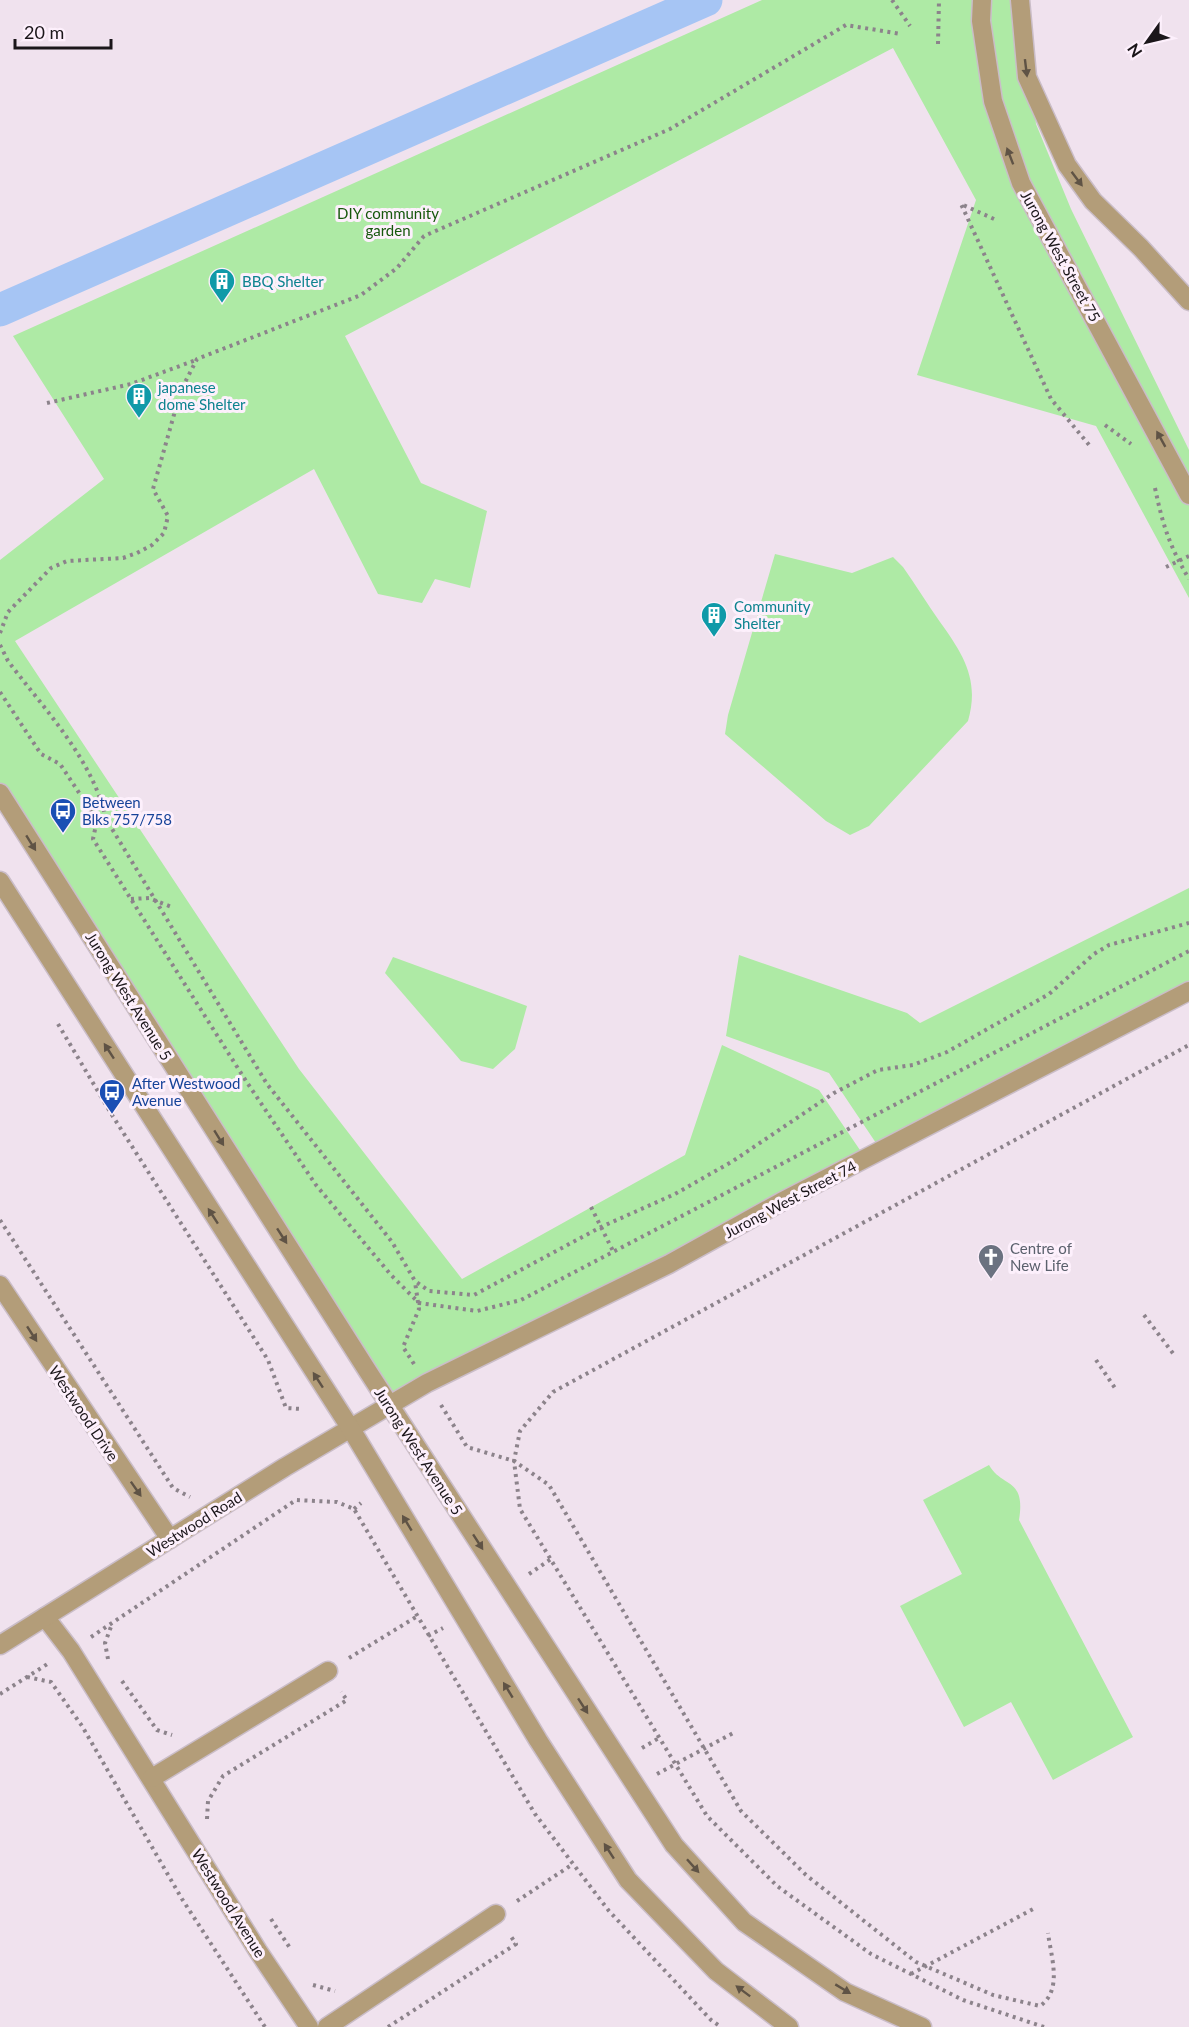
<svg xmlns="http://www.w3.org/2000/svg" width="1189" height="2027" viewBox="0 0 1189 2027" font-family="Lato,sans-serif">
  <rect width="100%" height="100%" fill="#f0e2ee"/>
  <g fill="#aeeaa5">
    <path d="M 762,0 L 1019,0 L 1024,13 L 1036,124 L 1071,209 L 1189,450 L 1189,598 L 1096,426 L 917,375 L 976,200 L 893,48 L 345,336 L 421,483 L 487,511 L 470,588 L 435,579 L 422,603 L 378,594 L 314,469 L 15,641 L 299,1069 L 462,1279 L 685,1155 L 722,1045 L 819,1090 L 862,1153 L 389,1404 L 0,789 L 0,560 L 104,479 L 13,336 Z"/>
    <path d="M 775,554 L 852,573 L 893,557 L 903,567 C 916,585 927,604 940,622 C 963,654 980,680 968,721 L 869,826 L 850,835 L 826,821 L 725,734 L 728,715 Z"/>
    <path d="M 1189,888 L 1189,988 L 878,1146 L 829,1073 L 726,1036 L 739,955 L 907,1013 L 920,1023 Z"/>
    <path d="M 393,957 L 527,1006 L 515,1049 L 493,1069 L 461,1061 L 385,973 Z"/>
    <path d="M 989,1465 C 1002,1488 1026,1477 1019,1520 L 1133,1737 L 1053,1780 L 1011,1702 L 964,1727 L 900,1606 L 962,1574 L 923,1500 Z"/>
  </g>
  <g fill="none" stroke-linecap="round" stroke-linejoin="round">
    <path stroke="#a6c5f4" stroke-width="33" d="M 0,310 L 706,0"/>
    <g stroke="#cabdc8" stroke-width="21">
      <g id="minor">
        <path d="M 0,1285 L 170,1539"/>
        <path d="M 45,1617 L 71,1651 L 258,1951 L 309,2027"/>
        <path d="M 0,1645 L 285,1467 L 427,1383 L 669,1264 L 781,1202 L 1189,991"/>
        <path d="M 152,1778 L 328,1671"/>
        <path d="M 327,2027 L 496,1914"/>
      </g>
    </g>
    <g stroke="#cabdc8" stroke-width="21">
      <g id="tertiary">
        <path d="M 982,0 L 981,21 L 993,101 L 1021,183 L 1189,495"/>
        <path d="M 1020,0 L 1027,77 L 1067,165 L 1093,201 L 1141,248 L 1189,301"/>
        <path d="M 0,793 L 367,1370 L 674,1845 L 744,1922 L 845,1992 L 922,2027"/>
        <path d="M 0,881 L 351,1429 L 538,1740 L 628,1880 L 716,1971 L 789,2027"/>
      </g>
    </g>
    <g stroke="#8c838b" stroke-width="4" stroke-dasharray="3 4.5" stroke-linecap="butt">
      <path d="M 892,0 L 910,26"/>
      <path d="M 938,44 L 939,0"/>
      <path d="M 994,219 L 961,204 L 1051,399 L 1090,446"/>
      <path d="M 47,403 L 131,384 L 196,360"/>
      <path d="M 1105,425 L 1131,444"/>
      <path d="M 1155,488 C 1163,526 1169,545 1189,579"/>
      <path d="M 1166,567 L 1189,556"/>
      <path d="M 0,633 L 8,612 L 51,568 L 67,561 L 123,558 L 137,553 L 152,545 L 164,533 L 168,516 L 153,489 L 181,390 L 197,359 L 361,295 L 397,268 L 424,236 L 670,129 L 846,25 L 901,34"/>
      <path d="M 0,645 L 8,661 C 44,709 93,759 106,819 L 267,1084 L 392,1242 L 415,1281 L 429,1291 L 474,1295 L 601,1227 L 675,1194 L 733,1161 L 834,1093 L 878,1070 L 913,1065 L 947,1052 L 1049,994 L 1094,954 L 1109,945 L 1189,923"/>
      <path d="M 0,692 L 41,754 L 60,764 L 97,820 L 93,839 L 246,1081 L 316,1185 L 391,1275 L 419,1303 L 477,1311 L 521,1300 L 1189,951"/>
      <path d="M 131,899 L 149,898 L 174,908"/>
      <path d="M 58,1024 L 112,1115 L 268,1360 L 286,1408 L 301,1409"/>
      <path d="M 591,1207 L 614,1253"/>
      <path d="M 0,1220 L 173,1488 L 190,1497"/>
      <path d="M 1144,1315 L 1175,1356"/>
      <path d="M 1096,1360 L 1115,1388"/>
      <path d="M 414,1364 L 403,1347 L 419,1309 L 415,1282"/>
      <path d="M 441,1405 L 467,1447 L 514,1461 L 549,1485 L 741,1811 L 806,1875 L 916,1962 L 993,1995 L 1040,2006 C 1063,1990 1051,1957 1048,1933"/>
      <path d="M 354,1509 L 361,1503"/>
      <path d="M 529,1574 L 551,1559"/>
      <path d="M 428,1636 L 443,1628"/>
      <path d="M 91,1637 L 296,1500 L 337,1502 L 354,1509 L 535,1814 L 609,1911 L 711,2020 L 721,2027"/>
      <path d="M 349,1658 L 416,1617"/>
      <path d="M 108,1659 L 105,1643 L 112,1624"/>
      <path d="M 27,1677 L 51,1682 L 82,1726 L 182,1899 L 265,2027"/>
      <path d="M 122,1681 L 157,1730 L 172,1735"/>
      <path d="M 0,1694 L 49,1663"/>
      <path d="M 642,1748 L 659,1738"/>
      <path d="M 657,1774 L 735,1732"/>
      <path d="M 207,1819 L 208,1801 L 223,1776 L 347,1700 L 341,1692"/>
      <path d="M 517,1901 L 573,1864"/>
      <path d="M 271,1919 L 290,1948"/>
      <path d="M 911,1974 L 1035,1908"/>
      <path d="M 313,1985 L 335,1991"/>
      <path d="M 388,2027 L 516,1944 L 510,1935"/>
      <path d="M 1044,2027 L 963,2000 L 871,1954 L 777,1886 L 707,1816 L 520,1509 L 514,1461 L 520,1431 L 553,1392 L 1189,1045"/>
    </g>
    <use href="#minor" stroke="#b39d79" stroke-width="18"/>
    <use href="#tertiary" stroke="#b39d79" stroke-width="18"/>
  </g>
  <defs><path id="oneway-solid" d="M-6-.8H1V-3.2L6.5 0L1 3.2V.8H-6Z" transform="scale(1.5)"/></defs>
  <g fill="#5f5345">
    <use href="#oneway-solid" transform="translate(1026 68) rotate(83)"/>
    <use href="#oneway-solid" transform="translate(1010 156) rotate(-111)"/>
    <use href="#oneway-solid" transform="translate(1077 179) rotate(53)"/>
    <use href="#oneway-solid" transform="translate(1161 439) rotate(-119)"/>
    <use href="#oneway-solid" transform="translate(31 843) rotate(58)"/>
    <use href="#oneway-solid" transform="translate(109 1051) rotate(-123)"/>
    <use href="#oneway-solid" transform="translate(219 1138) rotate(58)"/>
    <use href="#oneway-solid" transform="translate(213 1216) rotate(-123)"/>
    <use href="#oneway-solid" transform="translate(282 1236) rotate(57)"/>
    <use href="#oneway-solid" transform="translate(32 1334) rotate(57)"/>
    <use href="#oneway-solid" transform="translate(318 1380) rotate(-123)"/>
    <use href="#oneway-solid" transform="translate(136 1489) rotate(55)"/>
    <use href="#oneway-solid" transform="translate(407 1523) rotate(-121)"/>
    <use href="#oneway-solid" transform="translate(478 1542) rotate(57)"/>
    <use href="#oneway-solid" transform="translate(508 1690) rotate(-121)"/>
    <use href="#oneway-solid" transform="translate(583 1706) rotate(57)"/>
    <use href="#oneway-solid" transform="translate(609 1851) rotate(-123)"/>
    <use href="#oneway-solid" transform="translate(693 1866) rotate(48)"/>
    <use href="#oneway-solid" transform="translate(843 1989) rotate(31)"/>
    <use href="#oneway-solid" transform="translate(743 1991) rotate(-143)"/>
  </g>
  <defs>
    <g id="building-pin" transform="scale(1.35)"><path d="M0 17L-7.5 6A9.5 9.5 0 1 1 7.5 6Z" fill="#0f9aa8" stroke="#fdf0fc"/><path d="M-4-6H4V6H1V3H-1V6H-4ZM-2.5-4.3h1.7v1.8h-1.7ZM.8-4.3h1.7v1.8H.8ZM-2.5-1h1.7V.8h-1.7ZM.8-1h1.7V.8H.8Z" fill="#fff"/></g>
    <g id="bus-pin" transform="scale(1.35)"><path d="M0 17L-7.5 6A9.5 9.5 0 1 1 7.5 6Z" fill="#1a4fb4" stroke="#fdf0fc"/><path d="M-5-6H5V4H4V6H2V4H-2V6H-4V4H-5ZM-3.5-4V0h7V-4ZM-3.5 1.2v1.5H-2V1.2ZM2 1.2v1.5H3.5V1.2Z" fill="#fff"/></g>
    <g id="church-pin" transform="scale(1.35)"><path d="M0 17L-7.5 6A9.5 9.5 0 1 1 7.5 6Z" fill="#6b7280" stroke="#fdf0fc"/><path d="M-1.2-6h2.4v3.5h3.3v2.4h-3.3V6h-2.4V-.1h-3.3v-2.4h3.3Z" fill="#fff"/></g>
  </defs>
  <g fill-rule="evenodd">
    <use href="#building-pin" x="222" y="281"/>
    <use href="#building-pin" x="139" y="396"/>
    <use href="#building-pin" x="714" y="615"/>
    <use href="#bus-pin" x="63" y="811"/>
    <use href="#bus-pin" x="112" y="1092"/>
    <use href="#church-pin" x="991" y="1257"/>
  </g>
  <g text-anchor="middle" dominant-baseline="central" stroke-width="6" stroke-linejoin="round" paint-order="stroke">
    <g font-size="15" fill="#16570c" stroke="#fdf0fc">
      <text x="388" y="213">DIY community<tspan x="388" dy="17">garden</tspan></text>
    </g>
    <g font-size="15" fill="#1b161a" stroke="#fdf0fc">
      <text transform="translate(1061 256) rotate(61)">Jurong West Street 75</text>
      <text transform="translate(129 996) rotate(58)">Jurong West Avenue 5</text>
      <text transform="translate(790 1199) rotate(-28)">Jurong West Street 74</text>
      <text transform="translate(84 1413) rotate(56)">Westwood Drive</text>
      <text transform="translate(419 1451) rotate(57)">Jurong West Avenue 5</text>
      <text transform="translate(194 1524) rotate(-32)">Westwood Road</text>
      <text transform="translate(229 1903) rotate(58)">Westwood Avenue</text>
    </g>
    <g font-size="15" fill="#0d838f" stroke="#fdf0fc" text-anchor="start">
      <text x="242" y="281">BBQ Shelter</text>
      <text x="158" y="387">japanese<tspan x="158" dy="17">dome Shelter</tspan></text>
      <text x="734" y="606">Community<tspan x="734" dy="17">Shelter</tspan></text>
    </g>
    <g font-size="15" fill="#164399" stroke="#fdf0fc" text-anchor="start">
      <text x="82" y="802">Between<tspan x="82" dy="17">Blks 757/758</tspan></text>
      <text x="132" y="1083">After Westwood<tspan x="132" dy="17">Avenue</tspan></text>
    </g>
    <g font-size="15" fill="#5b616d" stroke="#fdf0fc" text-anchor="start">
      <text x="1010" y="1248">Centre of<tspan x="1010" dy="17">New Life</tspan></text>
    </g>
  </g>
  <g transform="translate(1147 42) rotate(236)" stroke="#fdf0fc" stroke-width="4.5" paint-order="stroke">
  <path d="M0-4.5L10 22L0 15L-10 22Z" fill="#1b161a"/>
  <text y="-9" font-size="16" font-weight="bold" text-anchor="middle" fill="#1b161a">N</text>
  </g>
  <path d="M15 39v9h96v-9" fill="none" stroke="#1b161a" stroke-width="3"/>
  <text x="24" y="39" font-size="18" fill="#1b161a" stroke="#fdf0fc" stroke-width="4.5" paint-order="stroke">20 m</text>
</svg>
